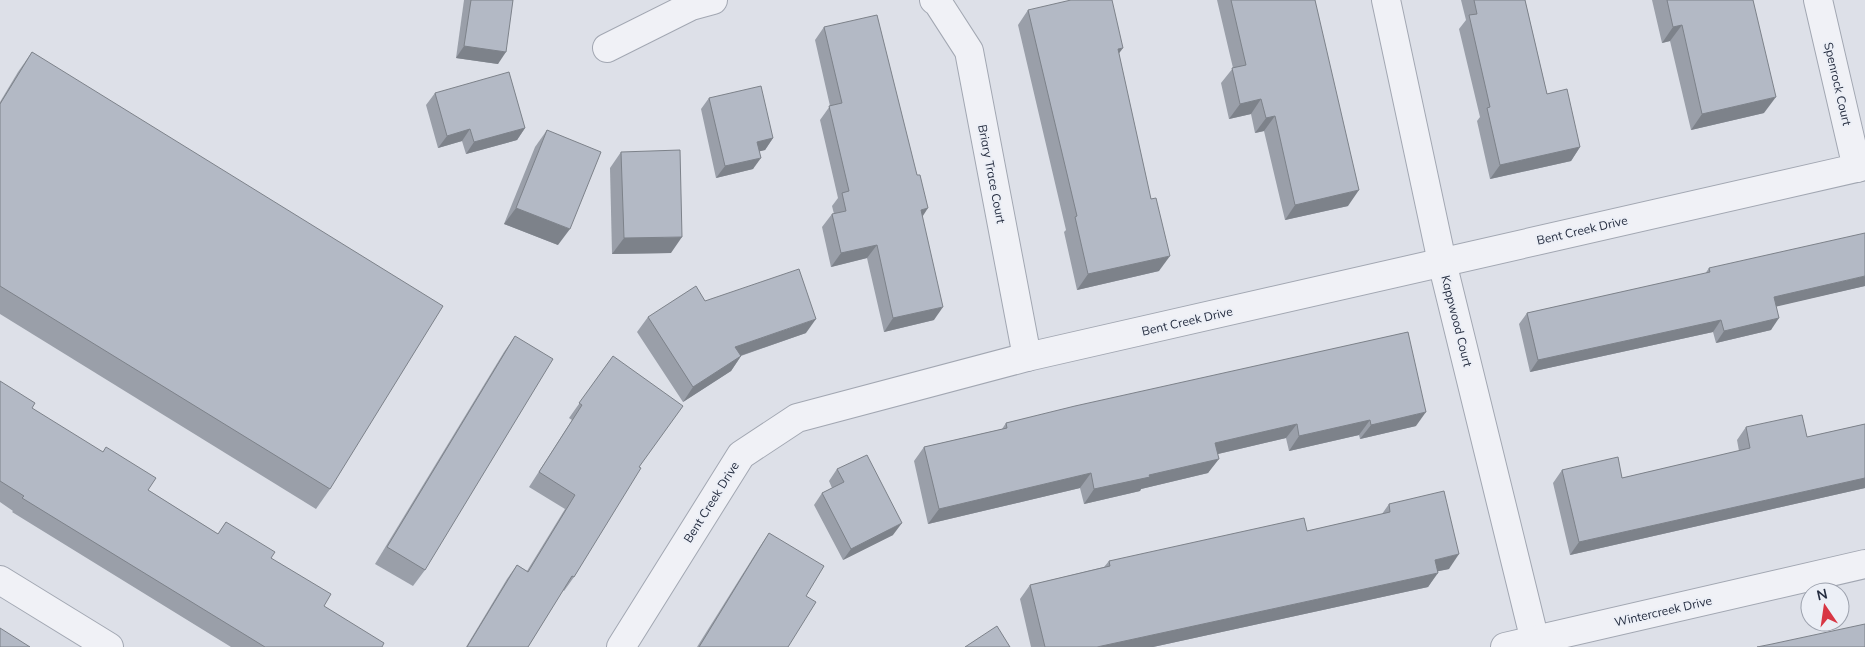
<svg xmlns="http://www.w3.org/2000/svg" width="1865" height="647" viewBox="0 0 1865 647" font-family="Mulish,sans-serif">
  <rect width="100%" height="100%" fill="#dde0e8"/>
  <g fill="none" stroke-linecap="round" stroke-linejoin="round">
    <g stroke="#a2a7b2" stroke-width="30">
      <g id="minor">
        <path d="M 934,0 L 938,3 L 969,51 L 1027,357"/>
        <path d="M 1386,0 L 1442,262 L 1535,641"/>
        <path d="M 1818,0 L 1857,168"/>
        <path d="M 607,48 L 691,6 L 713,0"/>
        <path d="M 0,580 L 109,647"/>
        <path d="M 621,647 L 741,455 L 797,418 L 1027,357 L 1865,166"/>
        <path d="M 1505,647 L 1865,564"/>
      </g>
    </g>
    <use href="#minor" stroke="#f0f1f6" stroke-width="28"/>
  </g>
  <g fill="#9a9fa9">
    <path d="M 464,0 L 513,0 L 498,64 L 456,58 Z"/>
    <path d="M 1217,0 L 1315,0 L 1348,206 L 1285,220 L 1264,131 L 1255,133 L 1251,114 L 1229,119 L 1221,83 L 1233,68 Z"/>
    <path d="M 1461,0 L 1525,0 L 1547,94 L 1580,147 L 1571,161 L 1490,179 L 1477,121 L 1480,117 L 1459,29 L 1466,20 Z"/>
    <path d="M 1652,0 L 1753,0 L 1764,113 L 1691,130 L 1670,41 L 1662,43 Z"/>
    <path d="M 1028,10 L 1119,54 L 1159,271 L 1077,290 L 1064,232 L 1066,230 L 1018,25 Z"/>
    <path d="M 824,27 L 922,216 L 934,320 L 884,332 L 867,258 L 831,267 L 822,227 L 832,214 L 834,214 L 832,206 L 838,198 L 820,120 L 830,106 L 815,40 Z"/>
    <path d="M 32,52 L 330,489 L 316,509 L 0,314 L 0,102 L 18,72 Z"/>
    <path d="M 435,93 L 525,128 L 517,140 L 466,154 L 462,141 L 438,148 L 426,105 Z"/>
    <path d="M 709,98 L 773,138 L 765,150 L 760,151 L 753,169 L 716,178 L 701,109 Z"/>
    <path d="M 547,130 L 558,245 L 504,224 L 535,147 Z"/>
    <path d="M 621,152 L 671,253 L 612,254 L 610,168 Z"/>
    <path d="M 1709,268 L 1865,286 L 1776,306 L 1771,330 L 1716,343 L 1713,332 L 1530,372 L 1519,324 L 1527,313 L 1705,274 Z"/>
    <path d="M 648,317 L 806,333 L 741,356 L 731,371 L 683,402 L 637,332 Z"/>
    <path d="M 1408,332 L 1416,426 L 1360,439 L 1359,435 L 1289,451 L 1286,438 L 1218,454 L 1208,473 L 1141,489 L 1140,491 L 1084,504 L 1080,488 L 928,524 L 914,461 L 924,447 L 1002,429 L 1006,423 Z"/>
    <path d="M 515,336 L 425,570 L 413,586 L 375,564 L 504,352 Z"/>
    <path d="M 613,356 L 639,467 L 574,577 L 564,591 L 563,590 L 528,647 L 466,647 L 507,579 L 517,565 L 527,571 L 565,509 L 529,487 L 572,420 L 569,418 Z"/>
    <path d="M 0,381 L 32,408 L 148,490 L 218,534 L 226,522 L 271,558 L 324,606 L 382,647 L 231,647 L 12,512 L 13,511 L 0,502 Z"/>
    <path d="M 1865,424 L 1865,488 L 1570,555 L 1553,483 L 1562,470 L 1622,478 L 1739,451 L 1737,440 L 1746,427 L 1807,437 Z"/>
    <path d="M 837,469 L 893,535 L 843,560 L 814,505 L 822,493 L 832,488 L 829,481 Z"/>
    <path d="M 1389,504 L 1449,569 L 1438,571 L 1428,587 L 1153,647 L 1031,647 L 1020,599 L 1030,585 L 1104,567 L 1109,561 L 1307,531 L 1382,514 Z"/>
    <path d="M 769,533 L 806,596 L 788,647 L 697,647 L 759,548 Z"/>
  </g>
  <g fill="#7d828a">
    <path d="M 1682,25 L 1670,41 L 1662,43 L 1673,27 Z"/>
    <path d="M 464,46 L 506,52 L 498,64 L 456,58 Z"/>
    <path d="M 1123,48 L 1112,63 L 1118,49 Z"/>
    <path d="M 1776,97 L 1764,113 L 1691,130 L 1702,114 Z"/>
    <path d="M 1261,99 L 1251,114 L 1229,119 L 1240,104 Z"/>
    <path d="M 1275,116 L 1264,131 L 1255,133 L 1266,118 Z"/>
    <path d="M 525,128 L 517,140 L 466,154 L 474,142 Z"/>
    <path d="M 470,129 L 462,141 L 438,148 L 447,136 Z"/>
    <path d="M 773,138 L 765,150 L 749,154 L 757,142 Z"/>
    <path d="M 1580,147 L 1571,161 L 1490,179 L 1500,165 Z"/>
    <path d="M 761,158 L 753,169 L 716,178 L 725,166 Z"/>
    <path d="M 1359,190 L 1348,206 L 1285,220 L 1295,205 Z"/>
    <path d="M 516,208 L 570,229 L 558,245 L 504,224 Z"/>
    <path d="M 928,208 L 919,222 L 921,210 Z"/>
    <path d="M 682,237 L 671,253 L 612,254 L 624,238 Z"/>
    <path d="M 877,245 L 867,258 L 831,267 L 841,253 Z"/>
    <path d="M 1170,256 L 1159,271 L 1077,290 L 1088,274 Z"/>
    <path d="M 1865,276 L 1865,286 L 1766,309 L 1774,297 Z"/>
    <path d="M 943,307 L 934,320 L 884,332 L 893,318 Z"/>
    <path d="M 1779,318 L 1771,330 L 1716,343 L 1724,331 Z"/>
    <path d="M 816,319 L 806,333 L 725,361 L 735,347 Z"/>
    <path d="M 1721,320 L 1713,332 L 1530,372 L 1538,360 Z"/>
    <path d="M 741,356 L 731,371 L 683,402 L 693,387 Z"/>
    <path d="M 1426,412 L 1416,426 L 1360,439 L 1371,425 Z"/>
    <path d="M 1370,420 L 1359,435 L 1289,451 L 1299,436 Z"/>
    <path d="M 1297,424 L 1286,438 L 1205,457 L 1215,443 Z"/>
    <path d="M 1219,459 L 1208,473 L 1141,489 L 1140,491 L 1084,504 L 1094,489 L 1149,475 Z"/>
    <path d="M 1091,473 L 1080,488 L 928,524 L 939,509 Z"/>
    <path d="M 1865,478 L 1865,488 L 1570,555 L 1579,542 Z"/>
    <path d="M 902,523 L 893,535 L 843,560 L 851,549 Z"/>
    <path d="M 1459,554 L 1449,569 L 1425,574 L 1435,560 Z"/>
    <path d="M 1438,573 L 1428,587 L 1153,647 L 1097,647 Z"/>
  </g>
  <g fill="#b3b9c5" stroke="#7d828a">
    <path d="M 471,0 L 513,0 L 506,52 L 464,46 Z"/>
    <path d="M 1071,0 L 1112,0 L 1123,48 L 1118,49 L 1151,199 L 1156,198 L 1170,256 L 1088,274 L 1075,217 L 1077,216 L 1028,10 Z"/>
    <path d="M 1231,0 L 1315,0 L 1359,190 L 1295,205 L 1275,116 L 1266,118 L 1261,99 L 1240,104 L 1232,68 L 1246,65 Z"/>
    <path d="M 1474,0 L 1525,0 L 1547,94 L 1567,89 L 1580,147 L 1500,165 L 1487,108 L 1490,107 L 1469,15 L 1477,14 Z"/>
    <path d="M 1667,0 L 1753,0 L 1776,97 L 1702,114 L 1682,25 L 1673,27 Z"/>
    <path d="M 877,15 L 917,175 L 920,175 L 928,208 L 921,210 L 943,307 L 893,318 L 877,245 L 841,253 L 832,214 L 846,211 L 842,193 L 849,191 L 829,106 L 842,103 L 824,27 Z"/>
    <path d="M 32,52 L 443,306 L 330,489 L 0,286 L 0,104 Z"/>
    <path d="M 509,72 L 525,128 L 474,142 L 470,129 L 447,136 L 435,93 Z"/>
    <path d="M 761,86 L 773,138 L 757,142 L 761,158 L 725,166 L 709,98 Z"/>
    <path d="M 547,130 L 601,152 L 570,229 L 516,208 Z"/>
    <path d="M 680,150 L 682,237 L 624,238 L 621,152 Z"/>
    <path d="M 1865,233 L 1865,276 L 1774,297 L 1779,318 L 1724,331 L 1721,320 L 1538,360 L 1527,313 L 1710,272 L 1709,268 Z"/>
    <path d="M 799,269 L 816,319 L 735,347 L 741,356 L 693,387 L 648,317 L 696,286 L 705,301 Z"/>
    <path d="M 1408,332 L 1426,412 L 1371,425 L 1370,420 L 1299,436 L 1297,424 L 1215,443 L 1219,459 L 1149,475 L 1150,477 L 1094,489 L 1091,473 L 939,509 L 924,447 L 1007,428 L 1006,423 L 1075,406 Z"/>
    <path d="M 515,336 L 553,359 L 425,570 L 387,547 Z"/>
    <path d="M 613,356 L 683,406 L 639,467 L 641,468 L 574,577 L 572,576 L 528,647 L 467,647 L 517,565 L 528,572 L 575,495 L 539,472 L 582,405 L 579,403 Z"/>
    <path d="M 0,381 L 35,403 L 32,408 L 103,452 L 106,447 L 156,478 L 148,490 L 218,534 L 226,522 L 275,552 L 271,558 L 331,594 L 324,606 L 384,643 L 382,647 L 265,647 L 22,498 L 24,496 L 0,481 Z"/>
    <path d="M 1802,415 L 1807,437 L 1865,424 L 1865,478 L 1579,542 L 1562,470 L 1618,457 L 1622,478 L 1750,448 L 1746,427 Z"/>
    <path d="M 867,455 L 902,523 L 851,549 L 822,493 L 844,482 L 837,469 Z"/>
    <path d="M 1444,491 L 1459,554 L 1435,560 L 1438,573 L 1097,647 L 1045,647 L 1030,585 L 1110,566 L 1109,561 L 1304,518 L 1307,531 L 1390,512 L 1389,504 Z"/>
    <path d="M 769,533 L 824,566 L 806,596 L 816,602 L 788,647 L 699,647 Z"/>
    <path d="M 1865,624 L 1865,647 L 1757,647 L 1772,644 Z"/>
    <path d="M 997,626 L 1010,647 L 965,647 Z"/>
    <path d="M 0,628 L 30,647 L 0,647 Z"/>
  </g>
  <g text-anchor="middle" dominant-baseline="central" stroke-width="4" stroke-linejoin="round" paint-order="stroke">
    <g font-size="12" fill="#252d40" stroke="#eceff6">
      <text transform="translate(1838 84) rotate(77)">Spenrock Court</text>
      <text transform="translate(992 174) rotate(79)">Briary Trace Court</text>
      <text transform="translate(1582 230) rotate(-13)">Bent Creek Drive</text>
      <text transform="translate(1187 321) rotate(-13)">Bent Creek Drive</text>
      <text transform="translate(1457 321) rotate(76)">Kappwood Court</text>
      <text transform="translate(711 502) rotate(-58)">Bent Creek Drive</text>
      <text transform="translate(1663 611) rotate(-13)">Wintercreek Drive</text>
    </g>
  </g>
  <g transform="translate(1825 607) rotate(347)"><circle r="24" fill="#eceff6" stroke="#9ca1ad"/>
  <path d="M0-4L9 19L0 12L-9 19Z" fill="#d83644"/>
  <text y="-8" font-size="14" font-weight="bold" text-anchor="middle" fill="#252d40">N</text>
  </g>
</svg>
